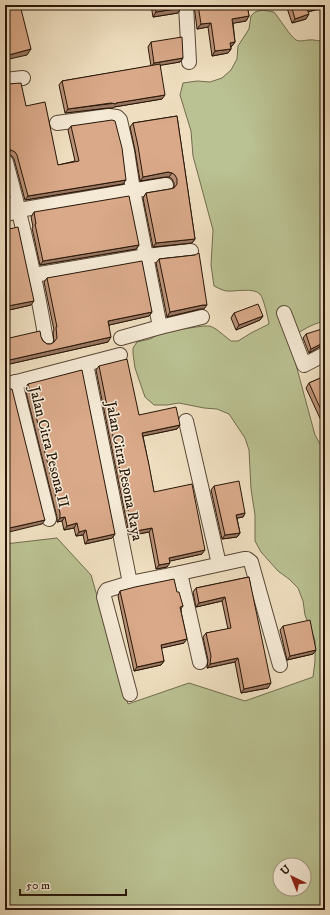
<svg xmlns="http://www.w3.org/2000/svg" width="330" height="915" viewBox="0 0 330 915" font-family="'IM FELL DW Pica',serif">
  <rect width="100%" height="100%" fill="#efdfc0"/>
  <filter id="stains"><feTurbulence type="fractalNoise" baseFrequency=".005" numOctaves="4"/><feColorMatrix values="0 0 0 0 .2 0 0 0 0 .09 0 0 0 0 .02 0 0 0 .5 -.17"/></filter>
  <radialGradient id="worn" r=".72"><stop offset=".6" stop-color="#630" stop-opacity="0"/><stop offset="1" stop-color="#630" stop-opacity=".3"/></radialGradient>
  <path fill="#bac192" stroke="#716c4d" fill-rule="evenodd" d="M 262,10 L 274,12 C 279,18 291,37 296,40 C 301,42 305,40 309,40 C 314,39 319,42 325,41 L 325,321 C 311,324 301,331 289,339 L 315,435 L 325,453 L 325,910 L 5,910 L 5,544 L 57,538 L 91,575 L 128,704 L 189,683 L 245,701 L 313,677 L 315,661 L 315,640 L 305,615 L 303,601 L 298,588 L 289,579 L 278,571 L 261,552 L 255,541 L 255,515 L 251,489 L 249,450 L 245,438 L 229,414 L 217,409 L 204,408 L 179,403 L 167,405 L 154,405 L 145,397 L 135,368 L 133,354 L 133,348 L 137,342 L 150,339 L 163,332 L 203,326 L 210,326 L 216,329 L 231,341 L 238,341 L 251,333 L 269,324 C 268,318 264,299 260,294 C 253,287 235,292 226,291 C 222,290 218,288 214,286 L 211,265 L 213,230 L 193,156 L 191,131 L 180,95 L 183,83 L 197,81 L 210,82 L 222,78 L 231,70 L 237,59 L 238,46 L 249,29 L 251,16 L 255,12 ZM 280,865 L 304,865 L 304,889 L 280,889 Z"/>
  <g fill="none" stroke-linecap="round" stroke-linejoin="round">
    <g stroke="#5a4836" stroke-width="16">
      <g id="minor">
        <path d="M 186,5 L 189,62"/>
        <path d="M 5,80 L 23,78"/>
        <path d="M 57,123 L 109,116 L 117,117 L 120,120 L 127,151 L 133,190 L 160,327"/>
        <path d="M 6,162 C 22,221 36,280 46,340"/>
        <path d="M 5,215 L 19,210 L 166,185"/>
        <path d="M 34,275 L 146,256 L 191,251"/>
        <path d="M 284,313 L 304,365 L 325,354"/>
        <path d="M 121,338 L 160,327 L 202,317"/>
        <path d="M 86,364 L 130,583 L 180,573 L 244,559 L 247,559 L 251,562 L 280,665"/>
        <path d="M 15,382 L 49,519"/>
        <path d="M 5,385 L 120,355"/>
        <path d="M 186,421 L 219,564"/>
        <path d="M 180,573 L 200,662"/>
        <path d="M 130,694 L 104,597 L 105,593 L 107,590 L 130,583"/>
      </g>
    </g>
    <use href="#minor" stroke="#f5ead6" stroke-width="14"/>
  </g>
  <g fill="#bb9176" stroke="#281608">
    <path d="M 151,5 L 181,5 L 181,8 L 178,13 L 153,17 Z"/>
    <path d="M 194,5 L 247,5 L 249,16 L 246,21 L 233,23 L 235,42 L 232,46 L 231,47 L 231,49 L 228,53 L 212,56 L 208,27 L 197,29 Z"/>
    <path d="M 286,5 L 324,5 L 322,8 L 308,12 L 306,19 L 292,23 Z"/>
    <path d="M 151,42 L 183,58 L 180,62 L 160,65 L 162,99 L 114,107 L 113,108 L 108,108 L 65,113 L 59,85 L 62,81 L 151,66 L 148,47 Z"/>
    <path d="M 5,84 L 26,106 L 58,165 L 75,161 L 68,130 L 71,126 L 123,184 L 25,200 L 14,159 L 12,156 L 9,154 L 5,154 Z"/>
    <path d="M 177,116 L 195,239 L 192,243 L 153,247 L 143,198 L 146,193 L 170,189 L 174,188 L 174,183 L 172,179 L 169,177 L 165,177 L 140,181 L 135,150 L 130,127 L 133,123 Z"/>
    <path d="M 34,212 L 139,245 L 136,249 L 40,265 L 32,228 L 33,227 L 31,217 Z"/>
    <path d="M 5,230 L 31,305 L 5,311 Z"/>
    <path d="M 195,255 L 204,309 L 200,309 L 167,317 L 156,263 L 159,259 Z"/>
    <path d="M 47,278 L 152,312 L 149,316 L 109,325 L 108,342 L 5,365 L 41,337 L 43,341 L 47,344 L 51,344 L 54,342 L 53,332 L 54,330 L 44,282 Z"/>
    <path d="M 234,313 L 263,316 L 260,320 L 236,330 L 231,318 Z"/>
    <path d="M 306,334 L 321,346 L 309,353 L 303,338 Z"/>
    <path d="M 99,366 L 139,415 L 180,425 L 177,429 L 143,436 L 154,492 L 202,554 L 169,561 L 167,567 L 156,569 L 149,532 L 133,535 L 132,534 L 129,534 L 96,370 Z"/>
    <path d="M 325,376 L 325,429 L 306,388 L 309,383 Z"/>
    <path d="M 28,384 L 115,534 L 112,538 L 85,544 L 83,535 L 76,536 L 74,528 L 64,530 L 62,521 L 57,522 L 57,517 L 25,388 Z"/>
    <path d="M 214,486 L 245,513 L 243,517 L 237,518 L 240,533 L 237,537 L 222,539 L 211,490 Z"/>
    <path d="M 249,577 L 268,688 L 241,693 L 235,662 L 207,668 L 208,660 L 203,637 L 206,633 L 228,629 L 222,601 L 196,607 L 193,592 L 196,588 Z"/>
    <path d="M 120,591 L 177,592 L 183,606 L 181,609 L 184,643 L 161,648 L 164,661 L 161,665 L 134,671 L 118,596 Z"/>
    <path d="M 283,626 L 316,650 L 313,654 L 287,660 L 280,630 Z"/>
  </g>
  <g fill="#987660" stroke="#281608">
    <path d="M 319,5 L 324,5 L 322,8 L 304,13 L 307,9 Z"/>
    <path d="M 181,8 L 178,13 L 153,17 L 156,12 Z"/>
    <path d="M 309,14 L 306,19 L 292,23 L 295,19 Z"/>
    <path d="M 249,16 L 246,21 L 229,24 L 232,19 Z"/>
    <path d="M 211,23 L 208,27 L 197,29 L 201,24 Z"/>
    <path d="M 235,42 L 232,46 L 227,47 L 230,43 Z"/>
    <path d="M 31,49 L 27,55 L 5,60 L 5,56 Z"/>
    <path d="M 231,49 L 228,53 L 212,56 L 215,51 Z"/>
    <path d="M 183,58 L 180,62 L 151,67 L 154,63 Z"/>
    <path d="M 165,95 L 162,99 L 114,107 L 113,108 L 108,108 L 65,113 L 68,109 L 116,103 Z"/>
    <path d="M 7,150 L 11,150 L 9,154 L 5,154 L 5,151 Z"/>
    <path d="M 168,172 L 172,173 L 169,177 L 165,177 L 140,181 L 143,177 Z"/>
    <path d="M 126,180 L 123,184 L 25,200 L 28,196 Z"/>
    <path d="M 10,197 L 8,202 L 5,202 L 5,198 Z"/>
    <path d="M 195,239 L 192,243 L 153,247 L 156,243 Z"/>
    <path d="M 139,245 L 136,249 L 40,265 L 43,261 Z"/>
    <path d="M 34,301 L 31,305 L 5,311 L 8,306 Z"/>
    <path d="M 203,305 L 207,305 L 204,309 L 200,309 L 167,317 L 170,312 Z"/>
    <path d="M 152,312 L 149,316 L 105,326 L 108,321 Z"/>
    <path d="M 263,316 L 260,320 L 236,330 L 239,325 Z"/>
    <path d="M 111,337 L 108,342 L 5,365 L 5,361 Z"/>
    <path d="M 325,342 L 325,346 L 321,346 L 309,353 L 311,349 Z"/>
    <path d="M 180,425 L 177,429 L 139,437 L 142,433 Z"/>
    <path d="M 245,513 L 243,517 L 233,519 L 236,515 Z"/>
    <path d="M 65,517 L 62,521 L 57,522 L 60,518 Z"/>
    <path d="M 45,520 L 42,524 L 5,533 L 5,529 Z"/>
    <path d="M 77,523 L 74,528 L 64,530 L 67,526 Z"/>
    <path d="M 152,528 L 149,532 L 133,535 L 136,531 Z"/>
    <path d="M 135,529 L 132,534 L 129,534 L 132,530 Z"/>
    <path d="M 86,530 L 83,535 L 76,536 L 79,532 Z"/>
    <path d="M 240,533 L 237,537 L 222,539 L 225,535 Z"/>
    <path d="M 115,534 L 112,538 L 85,544 L 88,540 Z"/>
    <path d="M 205,550 L 202,554 L 166,562 L 169,558 Z"/>
    <path d="M 170,563 L 167,567 L 156,569 L 159,565 Z"/>
    <path d="M 225,597 L 222,601 L 196,607 L 199,603 Z"/>
    <path d="M 187,639 L 184,643 L 158,649 L 161,645 Z"/>
    <path d="M 316,650 L 313,654 L 287,660 L 290,656 Z"/>
    <path d="M 238,658 L 235,662 L 207,668 L 210,664 Z"/>
    <path d="M 164,661 L 161,665 L 134,671 L 137,667 Z"/>
    <path d="M 271,683 L 268,688 L 241,693 L 244,689 Z"/>
  </g>
  <g fill="#d9a989" stroke="#281608">
    <path d="M 5,5 L 20,5 L 31,49 L 5,56 Z"/>
    <path d="M 155,5 L 181,5 L 181,8 L 156,12 Z"/>
    <path d="M 198,5 L 247,5 L 249,16 L 232,19 L 235,42 L 230,43 L 231,49 L 215,51 L 211,23 L 201,24 Z"/>
    <path d="M 291,5 L 319,5 L 307,9 L 309,14 L 295,19 Z"/>
    <path d="M 182,37 L 183,58 L 154,63 L 151,42 Z"/>
    <path d="M 160,64 L 165,95 L 116,103 L 116,104 L 111,103 L 68,109 L 62,81 Z"/>
    <path d="M 21,83 L 26,106 L 45,102 L 58,165 L 79,161 L 71,126 L 112,120 L 115,121 L 122,148 L 126,180 L 28,196 L 17,155 L 15,152 L 11,150 L 7,150 L 5,151 L 5,84 L 8,84 Z"/>
    <path d="M 177,116 L 195,239 L 156,243 L 146,193 L 170,189 L 174,188 L 177,184 L 177,179 L 175,175 L 172,173 L 168,172 L 143,177 L 138,146 L 133,123 Z"/>
    <path d="M 5,176 L 10,197 L 5,198 Z"/>
    <path d="M 129,196 L 139,245 L 43,261 L 35,224 L 36,224 L 34,212 Z"/>
    <path d="M 18,227 L 34,301 L 8,306 L 5,289 L 5,230 Z"/>
    <path d="M 199,253 L 207,305 L 203,305 L 170,312 L 159,259 L 195,255 Z"/>
    <path d="M 142,261 L 152,312 L 108,321 L 111,337 L 5,361 L 5,339 L 40,331 L 41,337 L 43,341 L 47,344 L 51,344 L 54,342 L 57,338 L 56,327 L 57,327 L 47,278 Z"/>
    <path d="M 258,304 L 263,316 L 239,325 L 234,313 Z"/>
    <path d="M 325,328 L 325,342 L 311,349 L 306,334 Z"/>
    <path d="M 127,359 L 139,415 L 176,407 L 180,425 L 142,433 L 149,465 L 154,492 L 192,484 L 205,550 L 169,558 L 170,563 L 159,565 L 152,528 L 136,531 L 135,529 L 132,530 L 99,366 Z"/>
    <path d="M 82,370 L 115,534 L 88,540 L 86,530 L 79,532 L 77,523 L 67,526 L 65,517 L 60,518 L 60,513 L 28,384 Z"/>
    <path d="M 325,376 L 325,419 L 309,383 Z"/>
    <path d="M 5,388 L 6,389 L 12,389 L 44,517 L 45,520 L 5,529 Z"/>
    <path d="M 239,481 L 245,513 L 236,515 L 240,533 L 225,535 L 214,486 Z"/>
    <path d="M 249,577 L 271,683 L 244,689 L 238,658 L 210,664 L 211,656 L 206,633 L 231,628 L 225,597 L 199,603 L 196,588 Z"/>
    <path d="M 174,579 L 177,592 L 179,592 L 183,606 L 180,607 L 187,639 L 161,645 L 164,661 L 137,667 L 120,591 L 135,587 Z"/>
    <path d="M 310,620 L 316,650 L 290,656 L 283,626 Z"/>
  </g>
  <g text-anchor="middle" dominant-baseline="central" stroke-width="3" stroke-linejoin="round" paint-order="stroke">
    <g font-size="15" fill="#281608" stroke="#f5ead6">
      <text transform="translate(49 447) rotate(76)">Jalan Citra Pesona II</text>
      <text transform="translate(124 471) rotate(79)">Jalan Citra Pesona Raya</text>
    </g>
  </g>
  <rect width="330" height="915" fill="none" stroke="#efdfc0" stroke-width="20"/>
  <rect x="6" y="6" width="318" height="903" fill="none" stroke="#281608" stroke-width="2"/>
  <rect x="10" y="10" width="310" height="895" fill="none" stroke="#281608"/>
  <g transform="translate(292 877) rotate(317)"><circle r="19" fill="#f5ead6" stroke="#a39584"/>
  <path d="M0-3L7 15L0 10L-7 15Z" fill="#8f2418"/>
  <text y="-6" font-size="11" font-weight="bold" text-anchor="middle" fill="#281608">U</text>
  </g>
  <path d="M20 889v6h106v-6" fill="none" stroke="#281608" stroke-width="2"/>
  <text x="26" y="889" font-size="12" fill="#281608" stroke="#f5ead6" stroke-width="3" paint-order="stroke">50 m</text>
  <rect width="100%" height="100%" filter="url(#stains)"/>
  <rect width="100%" height="100%" fill="url(#worn)"/>
</svg>
